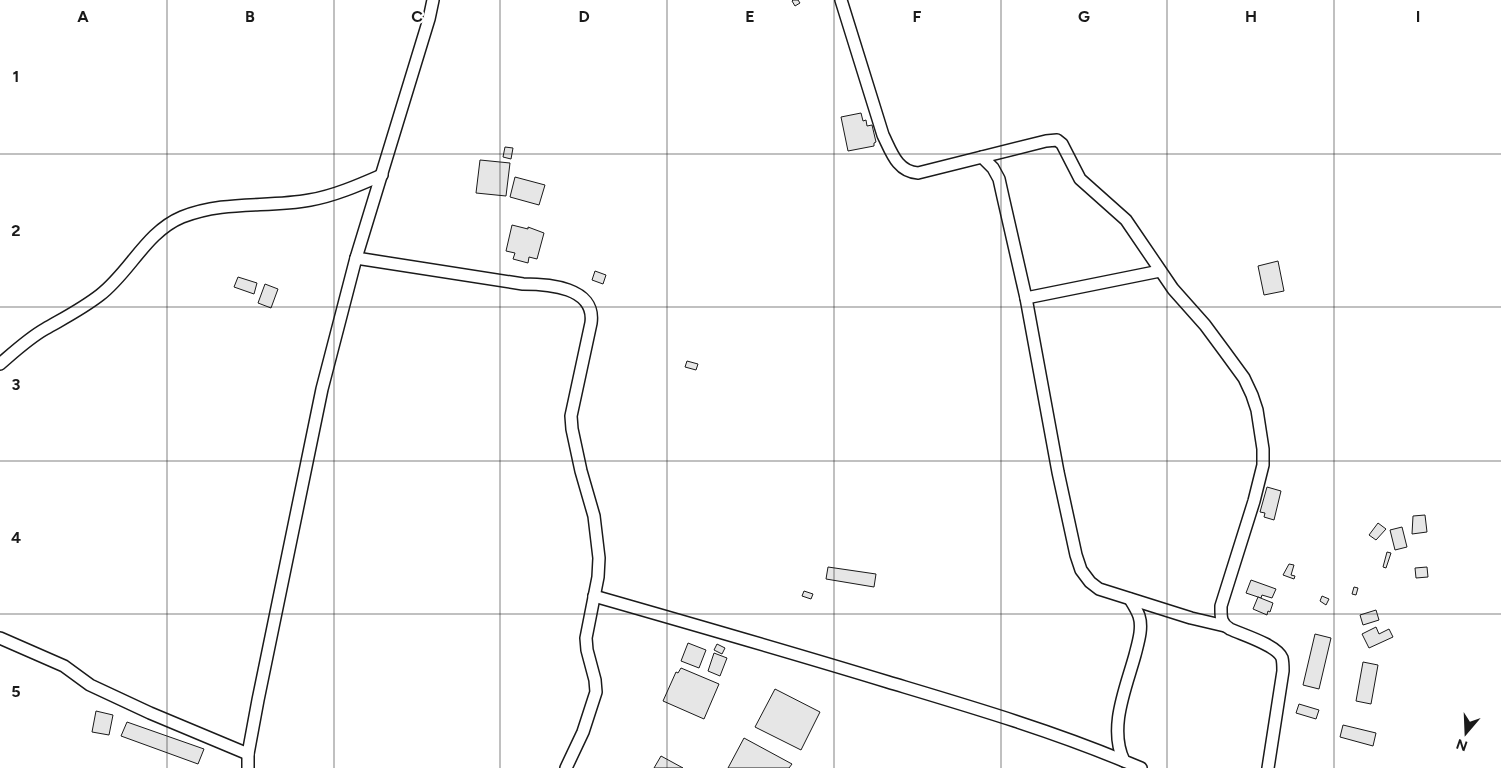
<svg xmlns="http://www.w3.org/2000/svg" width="1501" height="768" viewBox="0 0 1501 768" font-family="Figtree,sans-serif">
  <rect width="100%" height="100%" fill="#fff"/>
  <g fill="#e6e6e6" stroke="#1a1a1a">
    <path d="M 793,0 L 798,0 L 800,3 L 795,6 L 792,1 Z"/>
    <path d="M 861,113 L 863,121 L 866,120 L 867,126 L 872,125 L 876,142 L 874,143 L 874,146 L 848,151 L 841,117 Z"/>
    <path d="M 505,147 L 513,148 L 511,159 L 503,157 Z"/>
    <path d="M 480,160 L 510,163 L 506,196 L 476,193 Z"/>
    <path d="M 515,177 L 545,185 L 539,205 L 510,197 Z"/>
    <path d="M 512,225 L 528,229 L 528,227 L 544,233 L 537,259 L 529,257 L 528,263 L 513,259 L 515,253 L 506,251 Z"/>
    <path d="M 1278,261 L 1284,291 L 1264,295 L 1258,266 Z"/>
    <path d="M 595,271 L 606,275 L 603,284 L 592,280 Z"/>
    <path d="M 238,277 L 257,283 L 254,294 L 234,287 Z"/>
    <path d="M 265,284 L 278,289 L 271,308 L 258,303 Z"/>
    <path d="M 687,361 L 698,364 L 696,370 L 685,367 Z"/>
    <path d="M 1267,487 L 1281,491 L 1274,520 L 1264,517 L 1265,513 L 1260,512 Z"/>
    <path d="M 1425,515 L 1427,532 L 1412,534 L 1413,516 Z"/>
    <path d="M 1378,523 L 1386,529 L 1376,540 L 1369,535 Z"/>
    <path d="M 1402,527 L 1407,547 L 1395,550 L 1390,530 Z"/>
    <path d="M 1387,552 L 1391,553 L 1386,568 L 1383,567 Z"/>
    <path d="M 1289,564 L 1294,565 L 1291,575 L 1295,576 L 1294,579 L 1283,575 Z"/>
    <path d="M 828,567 L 876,574 L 874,587 L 826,579 Z"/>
    <path d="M 1427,567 L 1428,577 L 1416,578 L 1415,568 Z"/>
    <path d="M 1251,580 L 1276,589 L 1272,598 L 1262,595 L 1261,598 L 1246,593 Z"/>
    <path d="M 1354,587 L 1358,588 L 1356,595 L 1352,594 Z"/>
    <path d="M 804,591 L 813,594 L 811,599 L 802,596 Z"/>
    <path d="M 1322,596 L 1329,599 L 1326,605 L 1320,601 Z"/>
    <path d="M 1258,597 L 1273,603 L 1270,612 L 1268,611 L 1267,615 L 1253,609 Z"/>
    <path d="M 1376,610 L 1379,620 L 1363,625 L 1360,615 Z"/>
    <path d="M 1376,627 L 1379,634 L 1389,629 L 1393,637 L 1369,648 L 1362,634 Z"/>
    <path d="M 1315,634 L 1331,638 L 1319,689 L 1303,685 Z"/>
    <path d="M 688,643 L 706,650 L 699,668 L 681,661 Z"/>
    <path d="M 717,644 L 725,648 L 722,654 L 714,650 Z"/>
    <path d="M 714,653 L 727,658 L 720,676 L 708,671 Z"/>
    <path d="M 1363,662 L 1378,665 L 1371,704 L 1356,701 Z"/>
    <path d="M 681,668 L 719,684 L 704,719 L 663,701 L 676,672 L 678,673 Z"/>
    <path d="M 775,689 L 820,712 L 801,750 L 755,727 Z"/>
    <path d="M 1299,704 L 1319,710 L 1316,719 L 1296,713 Z"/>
    <path d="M 96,711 L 113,715 L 109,735 L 92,732 Z"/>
    <path d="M 127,722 L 204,749 L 198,764 L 121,736 Z"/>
    <path d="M 1343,725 L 1376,733 L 1373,746 L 1340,737 Z"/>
    <path d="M 744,738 L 792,764 L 789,768 L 728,768 Z"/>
    <path d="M 661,756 L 683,768 L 654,768 Z"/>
  </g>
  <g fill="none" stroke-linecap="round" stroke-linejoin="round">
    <g stroke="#1a1a1a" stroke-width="14">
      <g id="street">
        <path d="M 841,0 L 883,135 C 891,151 897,172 918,173 L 1046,141 L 1057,140 L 1062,144 L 1080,179 L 1126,220 L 1173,289 L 1205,325 L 1225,352 L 1244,378 L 1252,395 L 1257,410 L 1263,449 L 1263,465 L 1254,501 L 1221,606 C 1221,616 1220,623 1230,629 C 1243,635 1277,645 1282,658 C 1283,662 1283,667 1283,671 L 1268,768"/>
        <path d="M 982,157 L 993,168 L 999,179 L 1003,197 L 1026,298 L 1058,472 L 1076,555 L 1081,570 L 1090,582 L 1099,589 L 1191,618 L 1225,626"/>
        <path d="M 356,258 L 523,284 C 548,284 596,287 591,323 L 571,416 L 572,429 L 581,471 L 594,516 L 599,558 L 598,577 L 586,638 L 587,650 L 595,680 L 596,692 L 583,732 L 566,768"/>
        <path d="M 1026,298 L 1160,271"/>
        <path d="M 0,364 C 14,352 29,338 45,329 C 64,318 82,309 100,295 C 130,272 146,232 182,217 C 225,200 267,208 310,200 C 334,196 359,185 382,175"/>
        <path d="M 594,596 C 692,624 790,652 888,682 C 968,706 1047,729 1124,761"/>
        <path d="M 1130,599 C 1133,604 1137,610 1139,616 C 1143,628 1138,643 1135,655 C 1126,688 1108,728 1124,761 L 1141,768"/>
        <path d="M 0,638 L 64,666 L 90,685 L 150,713 L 248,754"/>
        <path d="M 248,768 L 248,754 L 258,700 L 322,389 L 356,258 L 429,19 L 433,0"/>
      </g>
    </g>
    <use href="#street" stroke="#fff" stroke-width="11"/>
  </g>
  <path fill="none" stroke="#1a1a1a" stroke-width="1" stroke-opacity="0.55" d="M 167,0 L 167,768M 334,0 L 334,768M 500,0 L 500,768M 667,0 L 667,768M 834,0 L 834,768M 1001,0 L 1001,768M 1167,0 L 1167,768M 1334,0 L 1334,768M 0,154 L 1501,154M 0,307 L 1501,307M 0,461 L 1501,461M 0,614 L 1501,614"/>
  <g font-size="16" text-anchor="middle" font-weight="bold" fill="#1a1a1a" stroke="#fff" stroke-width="4" stroke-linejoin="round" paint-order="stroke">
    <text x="83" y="22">A</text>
    <text x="250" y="22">B</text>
    <text x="417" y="22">C</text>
    <text x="584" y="22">D</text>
    <text x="750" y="22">E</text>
    <text x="917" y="22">F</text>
    <text x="1084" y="22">G</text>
    <text x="1251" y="22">H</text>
    <text x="1418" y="22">I</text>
    <text x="16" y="82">1</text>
    <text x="16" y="236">2</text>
    <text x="16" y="390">3</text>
    <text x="16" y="543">4</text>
    <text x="16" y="697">5</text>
  </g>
  <g transform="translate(1466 733) rotate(199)" stroke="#ffffff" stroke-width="4" paint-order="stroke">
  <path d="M0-4L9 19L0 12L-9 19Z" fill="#1a1a1a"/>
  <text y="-8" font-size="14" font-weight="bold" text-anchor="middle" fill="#1a1a1a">N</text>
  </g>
</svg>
